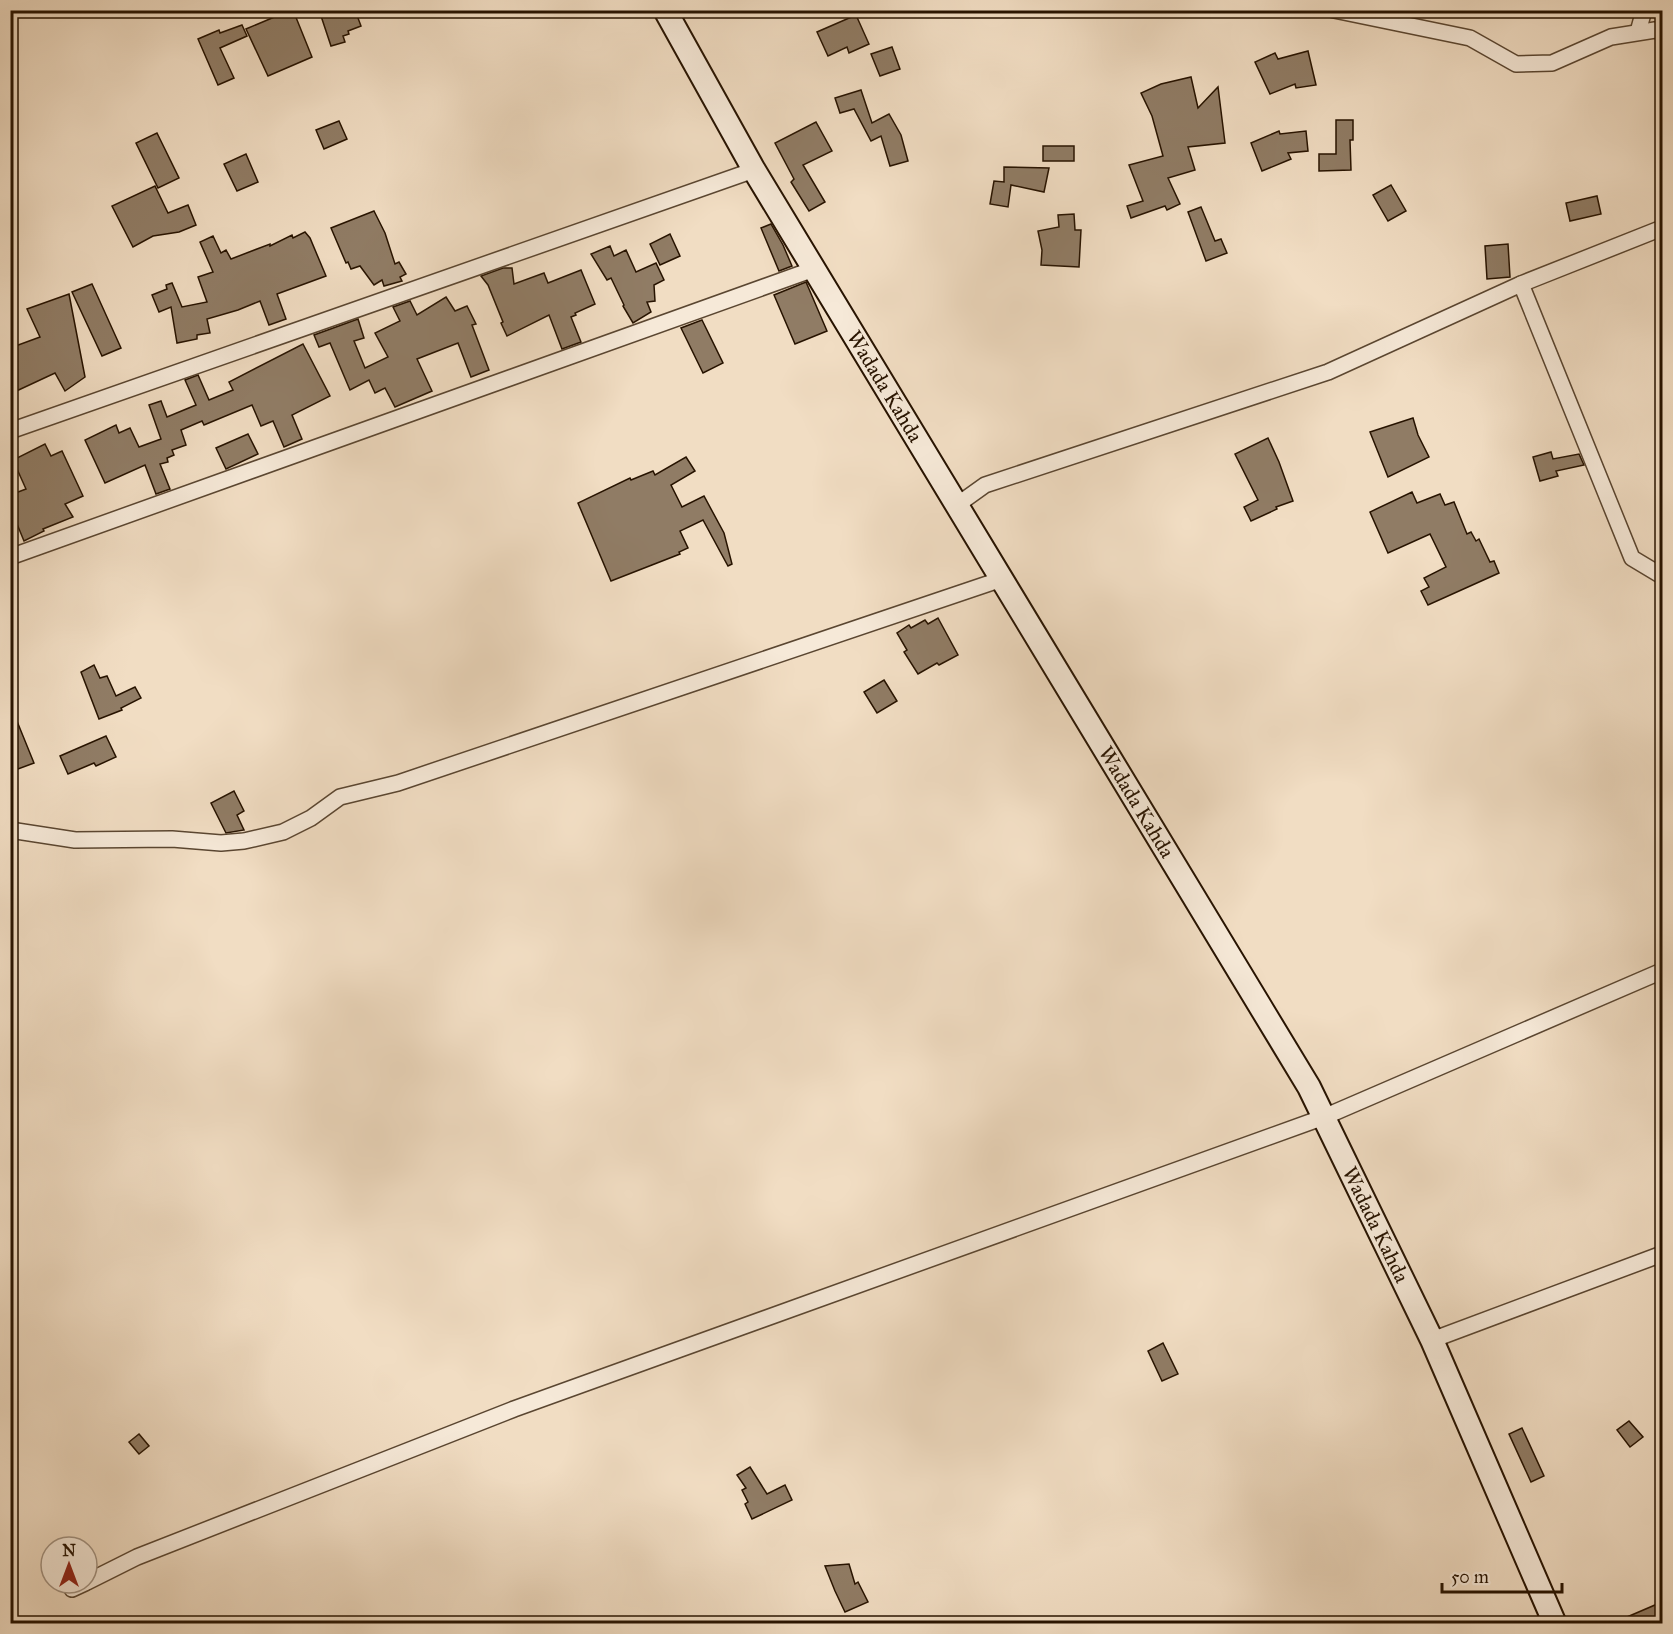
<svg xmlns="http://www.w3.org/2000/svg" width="1673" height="1634" viewBox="0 0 1673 1634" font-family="'IM FELL Great Primer',serif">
  <rect width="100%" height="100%" fill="#f1ddc3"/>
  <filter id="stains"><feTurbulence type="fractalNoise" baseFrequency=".00333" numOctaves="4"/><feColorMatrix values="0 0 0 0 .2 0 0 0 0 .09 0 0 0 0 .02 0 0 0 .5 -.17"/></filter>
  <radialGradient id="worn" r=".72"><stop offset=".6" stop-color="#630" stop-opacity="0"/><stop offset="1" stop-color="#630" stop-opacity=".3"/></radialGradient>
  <g fill="#907c65" stroke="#271300" stroke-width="1.5">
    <path d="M 291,10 L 293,10 L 312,57 L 268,76 L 246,29 Z"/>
    <path d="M 319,10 L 355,10 L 361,26 L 348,31 L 349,34 L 343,36 L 345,42 L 331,46 Z"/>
    <path d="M 856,15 L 869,44 L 849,53 L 847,47 L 828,56 L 817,32 Z"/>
    <path d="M 242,25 L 247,36 L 220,48 L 234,78 L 218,85 L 198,39 L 219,30 L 220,33 Z"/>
    <path d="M 892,47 L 900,69 L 880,76 L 871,54 Z"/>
    <path d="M 1308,51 L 1316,85 L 1296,88 L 1295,84 L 1270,94 L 1255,62 L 1275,53 L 1278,59 Z"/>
    <path d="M 1191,77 L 1198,108 L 1218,87 L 1225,143 L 1188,147 L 1195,170 L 1168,178 L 1180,204 L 1167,210 L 1165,206 L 1131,218 L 1127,206 L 1143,201 L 1129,165 L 1163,156 L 1152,116 L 1141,93 L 1161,84 Z"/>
    <path d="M 861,90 L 872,123 L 889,114 L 901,135 L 908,161 L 890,166 L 881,136 L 871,141 L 854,109 L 840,113 L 835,98 Z"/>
    <path d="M 1336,120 L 1353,120 L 1353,140 L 1350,140 L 1351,170 L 1319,171 L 1319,154 L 1336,154 Z"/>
    <path d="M 339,121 L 347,139 L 324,149 L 316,130 Z"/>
    <path d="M 816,122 L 832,151 L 803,165 L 825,202 L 809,211 L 791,182 L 794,179 L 775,143 Z"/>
    <path d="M 1279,131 L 1280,134 L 1306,131 L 1308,151 L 1288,153 L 1291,159 L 1262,171 L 1251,143 Z"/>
    <path d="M 157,133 L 179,178 L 158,188 L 136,143 Z"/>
    <rect x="1043" y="146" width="31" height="15"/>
    <path d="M 246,154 L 258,182 L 237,191 L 224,164 Z"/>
    <path d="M 1004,167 L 1049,168 L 1044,192 L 1011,185 L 1008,207 L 990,204 L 994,181 L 1004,182 Z"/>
    <path d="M 1391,185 L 1406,211 L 1388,221 L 1373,195 Z"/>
    <path d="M 155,186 L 168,213 L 188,205 L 196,225 L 179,232 L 153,236 L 133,247 L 112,206 Z"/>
    <path d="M 1597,196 L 1601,214 L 1570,221 L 1566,203 Z"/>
    <path d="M 1201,207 L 1215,241 L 1221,239 L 1227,253 L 1206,261 L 1188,212 Z"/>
    <path d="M 374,211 L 385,233 L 395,264 L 399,262 L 406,274 L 400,277 L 402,281 L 384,286 L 382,280 L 374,285 L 360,266 L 351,269 L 348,262 L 346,263 L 331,228 Z"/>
    <path d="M 1074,214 L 1075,230 L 1081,230 L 1079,267 L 1041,265 L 1042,250 L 1038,231 L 1059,227 L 1058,215 Z"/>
    <path d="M 771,224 L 783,245 L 792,266 L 779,271 L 761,228 Z"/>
    <path d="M 305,232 L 310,238 L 326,276 L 277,294 L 286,319 L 269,325 L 260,301 L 238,310 L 207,319 L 210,333 L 197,335 L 197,339 L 177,343 L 171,307 L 159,312 L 152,295 L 167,289 L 166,285 L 172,283 L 182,307 L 207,302 L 198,277 L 213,272 L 200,242 L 213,236 L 221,253 L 226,250 L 231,259 L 270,244 L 270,246 L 292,235 L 293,238 Z"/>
    <path d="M 670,234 L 680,256 L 660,265 L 650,244 Z"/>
    <path d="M 1508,244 L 1510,277 L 1487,279 L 1485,246 Z"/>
    <path d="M 610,246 L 614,256 L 626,250 L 636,272 L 656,263 L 664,280 L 654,285 L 655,301 L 647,302 L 651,312 L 633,323 L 623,306 L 624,305 L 611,278 L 607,280 L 591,254 Z"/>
    <path d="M 503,268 L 512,268 L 514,284 L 544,273 L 548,283 L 581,270 L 595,304 L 575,313 L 576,315 L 571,317 L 581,342 L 562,349 L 549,315 L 507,336 L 501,323 L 503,322 L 488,285 L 481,276 Z"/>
    <path d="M 806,282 L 827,331 L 795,344 L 774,295 Z"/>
    <path d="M 92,284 L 121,348 L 102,356 L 72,292 Z"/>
    <path d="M 69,294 L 85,377 L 65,391 L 55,373 L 10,394 L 10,348 L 40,337 L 27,309 Z"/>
    <path d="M 446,297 L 455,311 L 467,306 L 476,324 L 472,325 L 489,370 L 471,377 L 458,343 L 417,359 L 432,391 L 395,407 L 385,388 L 375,393 L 369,380 L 350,390 L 330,343 L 319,347 L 314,335 L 358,319 L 364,338 L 354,341 L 365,368 L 388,357 L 375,333 L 400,321 L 393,307 L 410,301 L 417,315 Z"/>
    <path d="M 702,320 L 723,363 L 703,373 L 681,328 Z"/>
    <path d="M 303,344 L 330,396 L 292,415 L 302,439 L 284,447 L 273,421 L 261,426 L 252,405 L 204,425 L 202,421 L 181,430 L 186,445 L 172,450 L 174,455 L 167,458 L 168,462 L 160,464 L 170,489 L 156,494 L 145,465 L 105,483 L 85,440 L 116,425 L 119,433 L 130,428 L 139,447 L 161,439 L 149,405 L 161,401 L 167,417 L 196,405 L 185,380 L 198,375 L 209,400 L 233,390 L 229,382 Z"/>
    <path d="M 1413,418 L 1418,435 L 1429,457 L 1388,477 L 1370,432 Z"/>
    <path d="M 248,434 L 258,454 L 226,469 L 216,448 Z"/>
    <path d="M 1268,438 L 1279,462 L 1293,501 L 1276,507 L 1277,509 L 1251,521 L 1244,507 L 1258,500 L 1235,454 Z"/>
    <path d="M 45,444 L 51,456 L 62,451 L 83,496 L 65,504 L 73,517 L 43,529 L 44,531 L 24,541 L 10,507 L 10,495 L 26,489 L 13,460 Z"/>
    <path d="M 1551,452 L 1553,459 L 1579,454 L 1584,465 L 1556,471 L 1558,476 L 1540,481 L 1533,457 Z"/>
    <path d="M 686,457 L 695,471 L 671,485 L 682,507 L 704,496 L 724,533 L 732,564 L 728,566 L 703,520 L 680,531 L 688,548 L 679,552 L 680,554 L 611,581 L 578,503 L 630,478 L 631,480 L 653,471 L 655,475 Z"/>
    <path d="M 1412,492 L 1417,503 L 1440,494 L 1445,505 L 1454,502 L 1467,534 L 1471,532 L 1476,541 L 1479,539 L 1490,562 L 1494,561 L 1499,573 L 1428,605 L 1421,591 L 1429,587 L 1424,578 L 1446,567 L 1430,534 L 1388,553 L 1370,512 Z"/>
    <path d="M 938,618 L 958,655 L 939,665 L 937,663 L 918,674 L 904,652 L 907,650 L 897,633 L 909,625 L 911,628 L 925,620 L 928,624 Z"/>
    <path d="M 94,665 L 100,678 L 107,676 L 116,696 L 135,687 L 141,698 L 121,708 L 122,710 L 99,719 L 81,672 Z"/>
    <path d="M 884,680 L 897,701 L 877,713 L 864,692 Z"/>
    <path d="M 10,704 L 34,763 L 10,772 Z"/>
    <path d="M 106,736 L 116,757 L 96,766 L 94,763 L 68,774 L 60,756 Z"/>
    <path d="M 234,791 L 244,811 L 237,815 L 244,830 L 226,833 L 211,803 Z"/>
    <path d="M 1163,1343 L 1178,1374 L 1162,1381 L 1148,1351 Z"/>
    <path d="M 1629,1421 L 1643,1437 L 1630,1447 L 1617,1430 Z"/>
    <path d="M 1522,1428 L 1544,1476 L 1531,1482 L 1509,1434 Z"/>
    <path d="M 139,1434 L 149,1446 L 139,1454 L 129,1442 Z"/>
    <path d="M 750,1467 L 767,1494 L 785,1485 L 792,1500 L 752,1519 L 745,1504 L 748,1502 L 742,1490 L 746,1488 L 737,1475 Z"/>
    <path d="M 849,1564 L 855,1584 L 858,1582 L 868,1602 L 845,1612 L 835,1591 L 825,1566 Z"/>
    <path d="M 1662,1602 L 1662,1623 L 1613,1623 Z"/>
  </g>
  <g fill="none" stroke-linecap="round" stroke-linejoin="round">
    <g stroke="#5a4631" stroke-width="18">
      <g id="street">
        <path d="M 1334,10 L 1470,38 L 1516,64 L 1552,63 L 1611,37 L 1655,30 L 1662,32"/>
        <path d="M 1638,32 L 1644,10"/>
        <path d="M 1521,284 L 1632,558 L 1662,576"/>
        <path d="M 10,431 L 754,170"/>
        <path d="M 957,505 L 985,485 L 1328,372 L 1521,284 L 1662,228"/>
        <path d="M 10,557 L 814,269"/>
        <path d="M 10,830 L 75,840 L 172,839 L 221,843 L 244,841 L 283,832 L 311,818 L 340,797 L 398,783 L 1002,579"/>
        <path d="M 1432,1340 L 1662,1254"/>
        <path d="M 87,1582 L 137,1557 L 514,1409 L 1324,1117 L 1662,971"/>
        <path d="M 72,1589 L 85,1583"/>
      </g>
    </g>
    <g stroke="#271300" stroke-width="26">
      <g id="secondary">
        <path id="s1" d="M 665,10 L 754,170 L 1309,1087 L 1432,1340 L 1555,1624"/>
      </g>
    </g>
    <use href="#street" stroke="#f6e9d8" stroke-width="15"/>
    <use href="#secondary" stroke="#f6e9d8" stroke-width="22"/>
  </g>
  <g text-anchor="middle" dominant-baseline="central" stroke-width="5" stroke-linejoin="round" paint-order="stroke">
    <g font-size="21" fill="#271300" stroke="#f6e9d8">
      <text stroke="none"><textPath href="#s1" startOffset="436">Wadada Kahda</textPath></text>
      <text stroke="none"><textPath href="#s1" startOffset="922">Wadada Kahda</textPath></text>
      <text stroke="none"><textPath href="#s1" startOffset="1408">Wadada Kahda</textPath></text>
    </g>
  </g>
  <rect width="1673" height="1634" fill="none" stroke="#f1ddc3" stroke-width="36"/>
  <rect x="12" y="12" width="1649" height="1610" fill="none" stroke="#271300" stroke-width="3"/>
  <rect x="18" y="18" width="1637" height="1598" fill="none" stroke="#271300" stroke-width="1.5"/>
  <g transform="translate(69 1565)"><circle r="28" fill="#f6e9d8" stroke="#a39382" stroke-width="1.5"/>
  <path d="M0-4.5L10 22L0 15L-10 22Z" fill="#8f2418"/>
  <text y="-9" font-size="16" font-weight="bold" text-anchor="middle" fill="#271300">N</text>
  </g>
  <path d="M1442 1583v9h120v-9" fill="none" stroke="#271300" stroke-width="3"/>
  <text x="1451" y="1583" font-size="18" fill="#271300" stroke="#f6e9d8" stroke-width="4.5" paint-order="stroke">50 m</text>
  <rect width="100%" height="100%" filter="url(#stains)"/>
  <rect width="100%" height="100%" fill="url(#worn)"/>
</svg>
